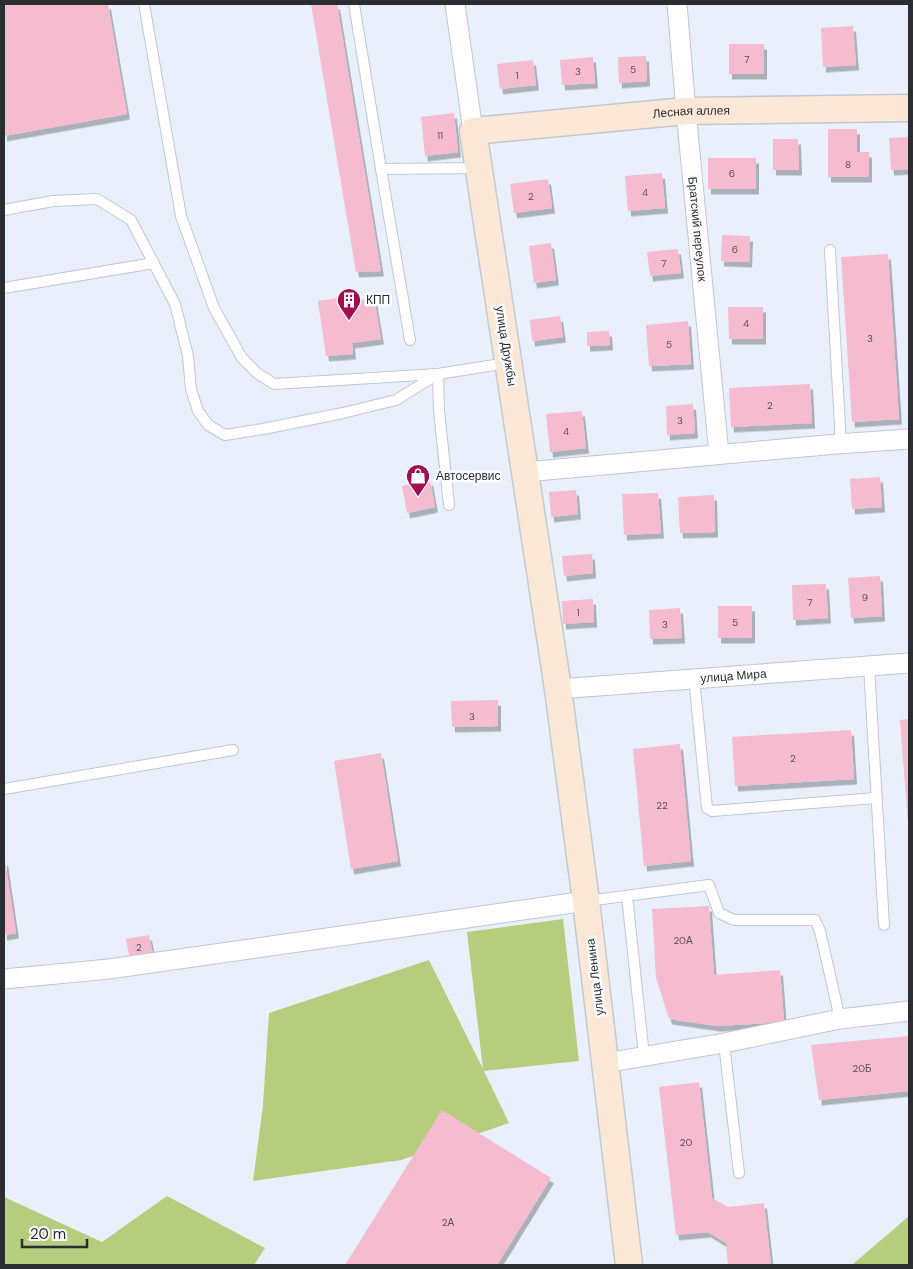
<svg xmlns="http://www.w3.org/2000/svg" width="913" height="1269" viewBox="0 0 913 1269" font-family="'DM Sans',sans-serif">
  <defs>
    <filter id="shadow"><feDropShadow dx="3" dy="5.5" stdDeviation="0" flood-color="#0004"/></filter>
  </defs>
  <rect width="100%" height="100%" fill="#e9f0fb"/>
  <g fill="#b5cd7d">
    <path d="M 563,919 L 579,1061 L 484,1071 L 509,1123 L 401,1160 L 253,1181 L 263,1105 L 269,1013 L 429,960 L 483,1069 L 467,932 Z"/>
    <path d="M 167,1196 L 265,1248 L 254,1265 L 4,1265 L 4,1197 L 102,1242 Z"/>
    <path d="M 909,1216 L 909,1265 L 852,1265 Z"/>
  </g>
  <g fill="#f5bbcf" filter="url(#shadow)">
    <path d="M 4,4 L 108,4 L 127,114 L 4,136 Z"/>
    <path d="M 311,4 L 337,4 L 381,271 L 356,272 Z"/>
    <path d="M 853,26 L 856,65 L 823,67 L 821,28 Z"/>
    <rect x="729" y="44" width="35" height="30"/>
    <path d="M 646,56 L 647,81 L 619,83 L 618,57 Z"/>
    <path d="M 593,57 L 595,83 L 562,85 L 560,60 Z"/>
    <path d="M 533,60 L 536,85 L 500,89 L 497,64 Z"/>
    <path d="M 454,113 L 458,152 L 425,156 L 421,117 Z"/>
    <path d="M 828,129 L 857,129 L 857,152 L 869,152 L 869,177 L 828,177 Z"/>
    <path d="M 909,137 L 909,169 L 891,170 L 889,138 Z"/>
    <path d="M 773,139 L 798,139 L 799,170 L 773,170 Z"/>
    <rect x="708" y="158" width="48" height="31"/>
    <path d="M 662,173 L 665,208 L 628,211 L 625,176 Z"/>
    <path d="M 548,179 L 552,208 L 514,213 L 510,184 Z"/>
    <path d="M 722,235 L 750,236 L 749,262 L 721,261 Z"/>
    <path d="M 551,243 L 556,280 L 534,283 L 529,246 Z"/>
    <path d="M 678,249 L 681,273 L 650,276 L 647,252 Z"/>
    <path d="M 888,254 L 899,419 L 852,422 L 841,257 Z"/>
    <path d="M 345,297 L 346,302 L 374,298 L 381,339 L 352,343 L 353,354 L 326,356 L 318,301 Z"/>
    <path d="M 728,307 L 763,307 L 763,339 L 729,339 Z"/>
    <path d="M 560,316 L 563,337 L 532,341 L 530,320 Z"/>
    <path d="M 688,321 L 691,364 L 649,366 L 646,325 Z"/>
    <path d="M 609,331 L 610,345 L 587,346 L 587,332 Z"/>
    <path d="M 810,384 L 812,423 L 731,427 L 729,388 Z"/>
    <path d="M 693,404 L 695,433 L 667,435 L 666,406 Z"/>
    <path d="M 582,411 L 586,448 L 550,452 L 546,414 Z"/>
    <path d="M 880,477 L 882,507 L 852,509 L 850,479 Z"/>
    <path d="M 430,480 L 435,507 L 407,513 L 402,486 Z"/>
    <path d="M 576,490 L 578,514 L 551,517 L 549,492 Z"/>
    <path d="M 658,493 L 661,533 L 624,535 L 622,494 Z"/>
    <path d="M 714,495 L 715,532 L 680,533 L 678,497 Z"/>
    <path d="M 592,554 L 593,573 L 564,576 L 562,556 Z"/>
    <path d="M 880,576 L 882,616 L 851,618 L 848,578 Z"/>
    <path d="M 826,584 L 828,618 L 793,620 L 792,585 Z"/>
    <path d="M 593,599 L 594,622 L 563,624 L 562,601 Z"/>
    <rect x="718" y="606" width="34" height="32"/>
    <path d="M 680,608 L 682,638 L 650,639 L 649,610 Z"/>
    <path d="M 498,700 L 498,726 L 452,727 L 451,701 Z"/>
    <path d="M 909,719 L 909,823 L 908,824 L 900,720 Z"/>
    <path d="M 851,730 L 854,779 L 735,786 L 732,737 Z"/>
    <path d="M 680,744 L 691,861 L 644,866 L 633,749 Z"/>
    <path d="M 381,753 L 398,861 L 351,869 L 334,761 Z"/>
    <path d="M 4,860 L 5,860 L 16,933 L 4,935 Z"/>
    <path d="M 709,906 L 714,975 L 780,970 L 784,1022 L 717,1026 L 669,1019 L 656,978 L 652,909 Z"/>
    <path d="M 149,935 L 153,955 L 130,960 L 126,939 Z"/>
    <path d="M 909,1036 L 909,1091 L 819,1100 L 811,1045 Z"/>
    <path d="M 699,1082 L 712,1198 L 728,1207 L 764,1203 L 771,1265 L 728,1265 L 726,1243 L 708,1232 L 676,1235 L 659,1087 Z"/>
    <path d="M 442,1110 L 551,1178 L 497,1265 L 345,1265 Z"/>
  </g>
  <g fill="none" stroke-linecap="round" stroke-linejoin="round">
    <g stroke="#c1c8d2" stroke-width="12">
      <g id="lane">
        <path d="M 144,4 L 181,216 L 214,308 L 242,358 L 257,373 L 274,384 L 437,374"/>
        <path d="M 354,4 L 381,169"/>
        <path d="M 4,210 L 53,201 L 97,199 L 131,220 L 175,304 L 188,356 L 191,389 L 198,411 L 208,425 L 225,435 L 263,429 L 343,413 L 396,400 L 438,374"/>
        <path d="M 830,250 L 841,444"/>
        <path d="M 4,288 L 154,263"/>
        <path d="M 410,340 L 381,169 L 478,168"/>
        <path d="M 449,505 L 439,411 L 438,374 L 507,363"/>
        <path d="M 869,666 L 884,925"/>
        <path d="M 694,678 L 707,808 L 712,811 L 876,798"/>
        <path d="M 4,789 L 233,750"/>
        <path d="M 627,896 L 644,1056"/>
        <path d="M 587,901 L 709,885 L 719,913 L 734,920 L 815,920 L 820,931 L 840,1019"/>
        <path d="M 724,1043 L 739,1173"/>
      </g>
    </g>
    <g stroke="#c1c8d2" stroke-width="21">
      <g id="street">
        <path d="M 455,4 L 473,131"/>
        <path id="s1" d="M 677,4 L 686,111 L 719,454"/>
        <path d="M 525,472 L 837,444 L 909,439"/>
        <path id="s2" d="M 558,689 L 909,663"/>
        <path d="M 4,979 L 109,969 L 586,901"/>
        <path d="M 605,1063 L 724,1043 L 840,1019 L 909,1011"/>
      </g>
    </g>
    <g stroke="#c1c8d2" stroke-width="29">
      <g id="secondary">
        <path id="s3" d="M 629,1265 L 586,901 L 558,689 L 473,131 L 686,111 L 909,108"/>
      </g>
    </g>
    <use href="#lane" stroke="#fff" stroke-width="10"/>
    <use href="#street" stroke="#fff" stroke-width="19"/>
    <use href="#secondary" stroke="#fbe7d6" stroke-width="26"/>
  </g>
  <defs>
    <g id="building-pin" transform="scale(1.25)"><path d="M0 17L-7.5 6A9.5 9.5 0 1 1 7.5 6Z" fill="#a00e54" stroke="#fbfdff"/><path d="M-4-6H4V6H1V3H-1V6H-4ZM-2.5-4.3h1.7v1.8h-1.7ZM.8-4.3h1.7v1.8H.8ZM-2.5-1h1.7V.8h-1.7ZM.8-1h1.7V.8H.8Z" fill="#fff"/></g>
    <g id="shop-pin" transform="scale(1.25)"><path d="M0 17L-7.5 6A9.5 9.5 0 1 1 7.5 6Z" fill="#a00e54" stroke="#fbfdff"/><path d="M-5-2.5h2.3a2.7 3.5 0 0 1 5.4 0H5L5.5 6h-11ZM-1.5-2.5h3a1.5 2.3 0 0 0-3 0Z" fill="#fff"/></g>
  </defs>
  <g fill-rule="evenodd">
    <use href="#building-pin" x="349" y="300"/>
    <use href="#shop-pin" x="418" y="476"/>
  </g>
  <g text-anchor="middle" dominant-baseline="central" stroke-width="5" stroke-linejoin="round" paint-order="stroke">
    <g font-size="10" fill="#5e5058">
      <text x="747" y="59">7</text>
      <text x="633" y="69">5</text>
      <text x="578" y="71">3</text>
      <text x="517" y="75">1</text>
      <text x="440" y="135">11</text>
      <text x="848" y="164">8</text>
      <text x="732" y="173">6</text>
      <text x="645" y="192">4</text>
      <text x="531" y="196">2</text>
      <text x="735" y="249">6</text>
      <text x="664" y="263">7</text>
      <text x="746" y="323">4</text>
      <text x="870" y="338">3</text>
      <text x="669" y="344">5</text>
      <text x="770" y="405">2</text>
      <text x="680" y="420">3</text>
      <text x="566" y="431">4</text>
      <text x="865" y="597">9</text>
      <text x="810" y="602">7</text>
      <text x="578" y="612">1</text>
      <text x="735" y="622">5</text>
      <text x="665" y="624">3</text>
      <text x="472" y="716">3</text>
      <text x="793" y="758">2</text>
      <text x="662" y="805">22</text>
      <text x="683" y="940">20А</text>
      <text x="139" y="947">2</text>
      <text x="862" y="1068">20Б</text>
      <text x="686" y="1142">20</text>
      <text x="448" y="1222">2А</text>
    </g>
    <g font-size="12" fill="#2b2d31" stroke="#fbfdff">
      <text stroke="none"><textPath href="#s3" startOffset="1364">Лесная аллея</textPath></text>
      <text stroke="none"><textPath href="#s1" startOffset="226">Братский переулок</textPath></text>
      <text transform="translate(506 346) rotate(81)">улица Дружбы</text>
      <text stroke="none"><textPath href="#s2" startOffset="176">улица Мира</textPath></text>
      <text transform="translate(595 977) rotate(-97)">улица Ленина</text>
    </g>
    <g font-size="12" fill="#2b2d31" stroke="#fbfdff" text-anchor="start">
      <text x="366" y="300">КПП</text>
      <text x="436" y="476">Автосервис</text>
    </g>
  </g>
  <rect width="913" height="1269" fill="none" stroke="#2b2d31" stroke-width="10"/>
  <path d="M22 1239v8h65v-8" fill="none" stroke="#2b2d31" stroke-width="2.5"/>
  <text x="30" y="1239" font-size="15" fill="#2b2d31" stroke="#fbfdff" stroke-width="4" paint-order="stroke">20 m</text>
</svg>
